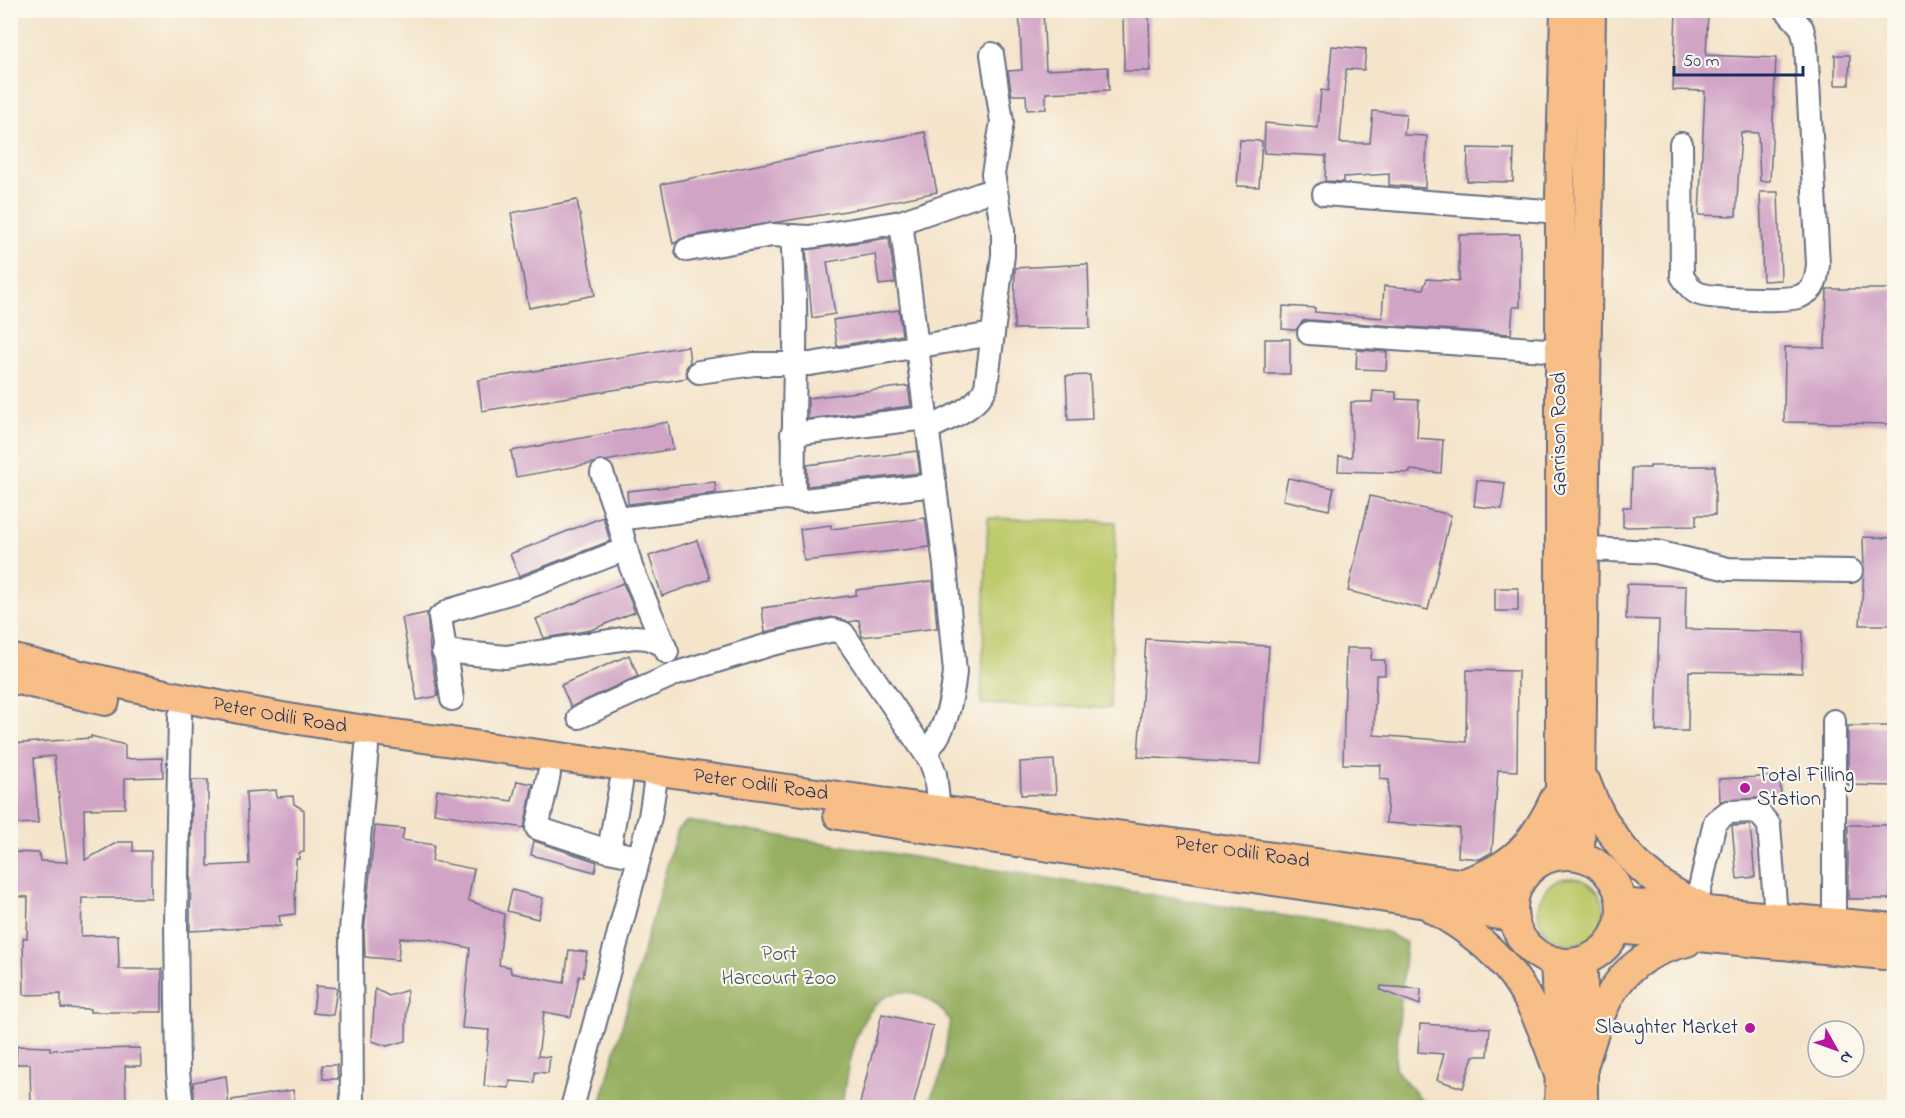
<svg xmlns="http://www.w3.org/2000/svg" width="1905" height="1118" viewBox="0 0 1905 1118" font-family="'Indie Flower',sans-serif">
  <rect width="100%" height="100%" fill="#fbf7ec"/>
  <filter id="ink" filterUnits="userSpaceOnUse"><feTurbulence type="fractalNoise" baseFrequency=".0167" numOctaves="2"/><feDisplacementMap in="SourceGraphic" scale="12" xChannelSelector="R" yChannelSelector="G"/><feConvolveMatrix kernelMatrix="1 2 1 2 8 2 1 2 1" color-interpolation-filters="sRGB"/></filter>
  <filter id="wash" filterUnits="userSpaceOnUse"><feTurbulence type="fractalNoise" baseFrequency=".008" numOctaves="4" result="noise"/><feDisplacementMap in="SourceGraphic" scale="24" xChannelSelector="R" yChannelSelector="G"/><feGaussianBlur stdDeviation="1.35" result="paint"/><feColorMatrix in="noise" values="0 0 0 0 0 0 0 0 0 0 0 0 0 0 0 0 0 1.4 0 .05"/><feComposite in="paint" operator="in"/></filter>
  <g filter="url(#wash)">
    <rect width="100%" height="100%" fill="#f4e4ca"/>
    <g fill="#becb6d" stroke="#6c7d66" stroke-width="1.5">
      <path d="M 988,518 L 1116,522 L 1110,708 L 981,704 Z"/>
      <circle cx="1571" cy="911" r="33"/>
    </g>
    <path fill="#96af60" stroke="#586f5f" stroke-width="1.5" d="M 687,821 L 1387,932 L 1406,943 L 1395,1069 L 1420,1098 L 1436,1107 L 926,1107 L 941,1075 L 950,1020 C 937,1004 918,988 896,993 C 855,1003 846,1072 842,1107 L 599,1108 L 677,830 Z"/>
    <g id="blocks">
      <g fill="#d1a4c6">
        <path d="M 1019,10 L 1043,10 L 1046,70 L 1108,67 L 1109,90 L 1046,93 L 1046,109 L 1027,110 L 1026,95 L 1012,95 L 1008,71 L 1022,70 Z"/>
        <path d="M 1123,10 L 1149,10 L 1150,71 L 1124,71 Z"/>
        <path d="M 1676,11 L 1708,12 L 1706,55 L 1776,58 L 1770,181 L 1760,181 L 1758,133 L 1741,132 L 1736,216 L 1699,215 L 1705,91 L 1673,90 Z"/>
        <path d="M 1332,46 L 1366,49 L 1364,70 L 1346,69 L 1340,143 L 1370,143 L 1373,111 L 1406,114 L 1404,135 L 1427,136 L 1425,188 L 1389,185 L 1389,174 L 1344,177 L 1344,182 L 1325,181 L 1326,156 L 1264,153 L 1265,123 L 1318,128 L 1321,90 L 1328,91 Z"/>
        <path d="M 1835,55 L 1850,55 L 1849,85 L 1835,85 Z"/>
        <path d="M 925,132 L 937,192 L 846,211 L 685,237 L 673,244 L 661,184 Z"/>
        <path d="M 1240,140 L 1262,141 L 1259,187 L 1237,186 Z"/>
        <path d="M 1468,148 L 1514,149 L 1513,182 L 1467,181 Z"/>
        <path d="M 1760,192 L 1778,192 L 1781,280 L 1763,281 Z"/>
        <path d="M 577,200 L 595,295 L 529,308 L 511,213 Z"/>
        <path d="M 1520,234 L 1520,307 L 1513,307 L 1511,334 L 1310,320 L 1303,321 L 1296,330 L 1282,329 L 1283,306 L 1315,308 L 1315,312 L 1382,318 L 1384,286 L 1423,289 L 1427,279 L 1459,281 L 1459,235 Z"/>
        <path d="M 889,238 L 895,283 L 879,285 L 875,254 L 827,262 L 835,314 L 812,318 L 806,250 Z"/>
        <path d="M 1088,264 L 1090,328 L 1014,329 L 1015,268 Z"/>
        <path d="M 1827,289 L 1894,289 L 1894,424 L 1784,422 L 1785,347 L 1825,348 Z"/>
        <path d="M 899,310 L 902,335 L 837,346 L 833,320 Z"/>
        <rect x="1265" y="339" width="25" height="35"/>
        <path d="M 688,346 L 690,362 L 686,368 L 687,378 L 482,411 L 478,380 Z"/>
        <path d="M 1357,350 L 1387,352 L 1386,370 L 1356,369 Z"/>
        <path d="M 1090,375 L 1092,419 L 1068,420 L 1066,376 Z"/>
        <path d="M 908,386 L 911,406 L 808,419 L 808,398 Z"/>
        <path d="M 1373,391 L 1396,392 L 1396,399 L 1419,400 L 1417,438 L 1443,440 L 1441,473 L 1410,470 L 1410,473 L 1338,471 L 1339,456 L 1352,457 L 1351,402 L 1372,402 Z"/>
        <path d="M 668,422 L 673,449 L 516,477 L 511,451 Z"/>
        <path d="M 917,451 L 920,473 L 807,486 L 807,465 Z"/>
        <path d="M 1650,466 L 1715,466 L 1715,515 L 1696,515 L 1696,526 L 1623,527 L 1623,507 L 1631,507 L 1632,468 L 1650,468 Z"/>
        <path d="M 1288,478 L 1334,488 L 1329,510 L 1283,500 Z"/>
        <path d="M 1477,480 L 1505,483 L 1502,509 L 1474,506 Z"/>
        <path d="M 715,482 L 716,493 L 628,504 L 627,491 Z"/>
        <path d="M 1370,496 L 1451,515 L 1428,610 L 1348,591 Z"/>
        <path d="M 603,517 L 610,541 L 519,576 L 510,554 Z"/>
        <path d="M 925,518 L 929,547 L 804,561 L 800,529 L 831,525 L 831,529 Z"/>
        <path d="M 1863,537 L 1894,538 L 1894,625 L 1860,625 L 1864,572 Z"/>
        <path d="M 697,540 L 710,579 L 662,596 L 649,556 Z"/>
        <path d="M 933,581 L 937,628 L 862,637 L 859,620 L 849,622 L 831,617 L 765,632 L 762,608 L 856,595 L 856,590 Z"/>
        <path d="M 623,583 L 635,612 L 591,630 L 544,638 L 536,619 Z"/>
        <path d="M 1627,584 L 1686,586 L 1685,629 L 1803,632 L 1802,673 L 1689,671 L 1688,731 L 1656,731 L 1659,620 L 1626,619 Z"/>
        <rect x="1495" y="588" width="23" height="23"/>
        <path d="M 427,613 L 430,650 L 438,696 L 417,700 L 402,618 Z"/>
        <path d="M 1146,639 L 1269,646 L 1261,764 L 1138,757 Z"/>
        <path d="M 1346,648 L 1372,648 L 1371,660 L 1385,660 L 1385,675 L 1376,675 L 1374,735 L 1466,742 L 1467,670 L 1518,671 L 1517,771 L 1498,770 L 1492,852 L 1480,859 L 1458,857 L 1459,828 L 1386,823 L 1389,780 L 1380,779 L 1381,765 L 1343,764 Z"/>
        <path d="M 629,655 L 638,676 L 571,707 L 561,685 Z"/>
        <path d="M 1848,726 L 1894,726 L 1894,786 L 1848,785 Z"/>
        <path d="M 91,736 L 125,745 L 125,759 L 162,758 L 163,777 L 125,778 L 125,808 L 84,809 L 85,860 L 118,842 L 133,842 L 133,851 L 151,851 L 151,898 L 82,898 L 81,936 L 118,935 L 119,969 L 162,969 L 162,1012 L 90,1012 L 90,1009 L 61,1008 L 61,994 L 24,995 L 23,938 L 27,938 L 28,897 L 10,896 L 10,852 L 39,853 L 40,861 L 67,862 L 54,756 L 34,758 L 38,823 L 10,824 L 10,744 L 91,738 Z"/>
        <path d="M 1054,760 L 1056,794 L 1021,795 L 1020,762 Z"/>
        <path d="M 1780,776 L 1781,800 L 1765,801 L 1757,798 L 1720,801 L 1719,779 Z"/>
        <path d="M 192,780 L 208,780 L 208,866 L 249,864 L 246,792 L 276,790 L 277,797 L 293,796 L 294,804 L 304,810 L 304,852 L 299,853 L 299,859 L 296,859 L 295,914 L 279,916 L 281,926 L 190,931 Z"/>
        <path d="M 517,781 L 533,784 L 524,828 L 434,813 L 437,790 L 512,801 Z"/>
        <path d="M 1750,825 L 1755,877 L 1737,879 L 1732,826 Z"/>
        <rect x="1848" y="825" width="42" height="74"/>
        <path d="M 375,826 L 404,829 L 402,840 L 434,845 L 432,861 L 474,869 L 468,900 L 504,914 L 499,965 L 510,967 L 511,973 L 564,983 L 569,950 L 587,952 L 583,977 L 579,976 L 571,1017 L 544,1012 L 538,1056 L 550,1057 L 548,1073 L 535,1072 L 534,1083 L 510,1081 L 509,1088 L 484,1086 L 489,1030 L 462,1028 L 470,948 L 428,939 L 400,938 L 398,960 L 365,957 L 364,932 Z"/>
        <path d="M 534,841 L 597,862 L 595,872 L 531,855 Z"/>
        <path d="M 512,890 L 543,898 L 538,919 L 507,911 Z"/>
        <path d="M 316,986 L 337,988 L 333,1015 L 313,1013 Z"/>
        <path d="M 1381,986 L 1421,989 L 1420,1005 L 1380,990 Z"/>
        <path d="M 375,989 L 389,996 L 407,990 L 406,1041 L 387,1046 L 372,1041 Z"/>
        <path d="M 882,1014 L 933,1026 L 913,1107 L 859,1107 Z"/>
        <path d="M 1420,1024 L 1490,1028 L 1488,1056 L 1473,1056 L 1463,1088 L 1437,1080 L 1444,1054 L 1418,1052 Z"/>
        <path d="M 17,1046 L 50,1047 L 50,1050 L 140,1048 L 141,1066 L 125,1066 L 126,1107 L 31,1107 L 30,1064 L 16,1064 Z"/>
        <path d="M 322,1065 L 337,1065 L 338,1079 L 323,1079 Z"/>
        <path d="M 226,1076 L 229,1107 L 195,1107 L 193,1082 Z"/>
        <path d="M 293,1090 L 296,1107 L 232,1107 L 232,1100 Z"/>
      </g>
    </g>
  </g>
  <g filter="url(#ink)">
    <use href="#blocks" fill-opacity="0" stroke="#676e84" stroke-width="1.5"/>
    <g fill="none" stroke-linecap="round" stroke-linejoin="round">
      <g stroke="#676e84" stroke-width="26">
        <g id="minor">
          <path d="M 1681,144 L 1682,276 C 1686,282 1690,289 1697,293 C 1710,299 1783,301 1798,297 C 1802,296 1806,293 1810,290 C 1817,283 1817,273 1818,264 L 1806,45 L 1802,28 L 1786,10"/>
          <path d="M 1324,194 L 1560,212"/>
          <path d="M 901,222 L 945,565 L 955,672 C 952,699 946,734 925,752"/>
          <path d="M 792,236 C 799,324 792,411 794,498"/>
          <path d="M 687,250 L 772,235 L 809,237 L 901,222 L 995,189"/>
          <path d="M 1309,333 L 1560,351"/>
          <path d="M 699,372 L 754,364 L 810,364 L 993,334"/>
          <path d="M 928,429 C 948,418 977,409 986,387 L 1003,255 L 1003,231 L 993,174 L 1002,122 L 992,54"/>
          <path d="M 792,434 L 926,418"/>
          <path d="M 602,473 L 618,519 L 631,567 L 667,652"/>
          <path d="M 618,519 L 785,498 L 804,500 L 935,485"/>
          <path d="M 1586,549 L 1656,552 L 1728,569 L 1851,571"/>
          <path d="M 443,651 L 506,657 L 635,637 L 648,638 L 664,645"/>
          <path d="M 452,699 L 440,617 L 451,610 L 523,589 L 626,549"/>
          <path d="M 180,716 L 176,924 L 178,1072 L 182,1108"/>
          <path d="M 579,717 L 677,673 L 772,644 L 833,630 L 843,633 L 930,760 L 935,774 L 939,810"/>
          <path d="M 549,774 L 537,828 L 608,851 L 639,857"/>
          <path d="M 609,850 L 621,784"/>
          <path d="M 1695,910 L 1715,822 L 1728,812 L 1757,811 L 1769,825 L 1776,917"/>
          <path d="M 1834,922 L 1834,721"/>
          <path d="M 352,1108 L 351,931 L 367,747"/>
          <path d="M 572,1108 L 650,817 L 657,771"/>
        </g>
      </g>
      <g stroke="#676e84" stroke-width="32">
        <g id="major">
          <path id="s1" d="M 10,658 C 115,684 218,707 324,724 L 1516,891"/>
          <path d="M 10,678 L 105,701"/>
          <path d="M 1586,782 C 1607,839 1643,881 1699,905"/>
          <path d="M 838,815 L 1512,917"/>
          <circle cx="1567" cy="909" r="54"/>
          <path d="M 1555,856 L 1560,788 L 1560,196 L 1565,10"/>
          <path d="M 1580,856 L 1591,10"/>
          <path d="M 1466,882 C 1513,867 1534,843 1555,798"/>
          <path d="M 1621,903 L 1894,928"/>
          <path d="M 1434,910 C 1510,952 1532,995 1559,1075"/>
          <path d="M 1617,929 L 1894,956"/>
          <path d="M 1555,961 L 1560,1060 L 1559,1108"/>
          <path d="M 1583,962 L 1583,1108"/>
          <path d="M 1583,1067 C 1603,1003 1614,959 1687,942"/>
        </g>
      </g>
      <use href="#minor" stroke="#fff" stroke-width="22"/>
      <use href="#major" stroke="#f7be87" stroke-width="28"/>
    </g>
  </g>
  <g fill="#b5179e" stroke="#fbf7ec" stroke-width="2">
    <circle cx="1745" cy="788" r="6"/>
    <circle cx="1750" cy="1028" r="6"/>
  </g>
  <g text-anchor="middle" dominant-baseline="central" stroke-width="4.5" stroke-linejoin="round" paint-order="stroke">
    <g font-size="21" fill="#1b2f5e" stroke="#fbf7ec">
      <text transform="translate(1560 434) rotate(-90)">Garrison Road</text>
      <text stroke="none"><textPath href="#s1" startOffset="276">Peter Odili Road</textPath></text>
      <text stroke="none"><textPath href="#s1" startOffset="762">Peter Odili Road</textPath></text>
      <text stroke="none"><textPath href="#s1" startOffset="1248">Peter Odili Road</textPath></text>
    </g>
    <g font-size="21" fill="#1b2f5e" stroke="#fbf7ec" text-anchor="start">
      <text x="1757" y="776">Total Filling<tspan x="1757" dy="24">Station</tspan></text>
      <text x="1738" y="1028" text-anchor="end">Slaughter Market</text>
    </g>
    <g font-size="21" fill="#445662" stroke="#fbf7ec">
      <text x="779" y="955">Port<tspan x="779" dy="24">Harcourt Zoo</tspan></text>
    </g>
  </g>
  <rect width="1905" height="1118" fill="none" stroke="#fbf7ec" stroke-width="36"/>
  <g transform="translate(1836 1049) rotate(130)"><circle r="28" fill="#fbf7ec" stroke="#a1a7b3" stroke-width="1.5"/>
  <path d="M0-4.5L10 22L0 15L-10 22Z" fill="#b5179e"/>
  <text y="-9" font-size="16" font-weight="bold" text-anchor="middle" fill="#1b2f5e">N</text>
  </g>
  <path d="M1674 66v9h129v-9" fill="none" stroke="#1b2f5e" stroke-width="3"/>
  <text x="1683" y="66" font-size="18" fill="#1b2f5e" stroke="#fbf7ec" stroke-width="4.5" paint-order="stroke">50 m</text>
</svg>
